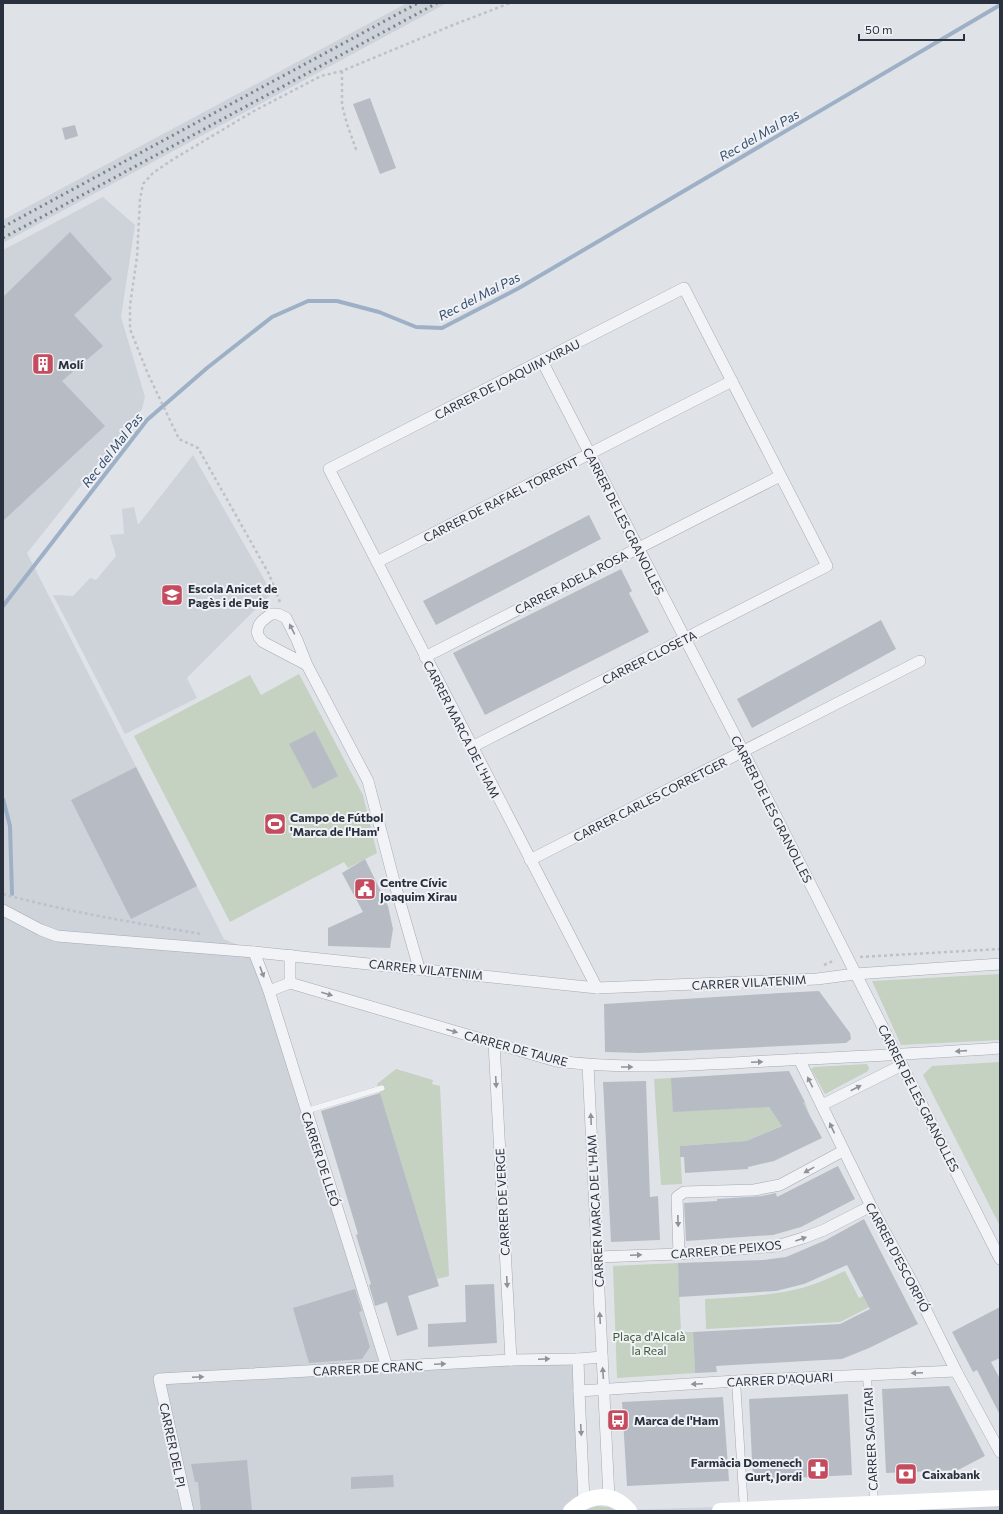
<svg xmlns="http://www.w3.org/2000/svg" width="1003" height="1514" viewBox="0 0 1003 1514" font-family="Commissioner,sans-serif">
  <rect width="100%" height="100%" fill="#dfe3e8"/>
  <g fill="#ced2d9">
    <path d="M 407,3 L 447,3 L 3,243 L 3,220 Z"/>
    <path d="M 103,197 L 135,225 L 121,317 L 145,397 L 142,409 L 27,553 L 224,939 L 254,952 L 387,1366 L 578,1358 L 587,1511 L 3,1511 L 3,250 Z"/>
    <path d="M 193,455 L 272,593 L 187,678 L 197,698 L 125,734 L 53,595 L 73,596 L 90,578 L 96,580 L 116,556 L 110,535 L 124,534 L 122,509 L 134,507 L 138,525 Z"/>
    <path d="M 1000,1498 L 1000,1511 L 622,1511 L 625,1510 Z"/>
  </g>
  <g fill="#c5d1c1">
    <path d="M 299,674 L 363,795 L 377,853 L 348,868 L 344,862 L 230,922 L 134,736 L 250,675 L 261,695 Z"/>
    <path d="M 1000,974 L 1000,1040 L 901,1045 L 872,981 Z"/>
    <path d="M 1000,1062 L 1000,1226 L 923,1075 L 932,1066 Z"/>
    <path d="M 867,1064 L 869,1068 L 868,1071 L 825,1094 L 811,1069 L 814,1067 Z"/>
    <path d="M 396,1069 L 433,1080 L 432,1084 L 440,1086 L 449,1276 L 437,1279 L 377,1084 Z"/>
    <path d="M 671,1078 L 769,1107 L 776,1117 L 805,1102 L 809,1114 L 746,1141 L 680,1146 L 682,1184 L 661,1185 L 654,1079 Z"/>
    <path d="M 678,1263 L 681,1332 L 693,1332 L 695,1373 L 617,1378 L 613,1266 Z"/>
    <path d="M 845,1271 L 859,1298 L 895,1280 L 901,1291 L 840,1322 L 706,1329 L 705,1299 C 737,1297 770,1296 802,1288 C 817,1284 831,1277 845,1271 Z"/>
    <path d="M 597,1506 L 609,1507 L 616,1511 L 585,1511 L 590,1508 Z"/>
  </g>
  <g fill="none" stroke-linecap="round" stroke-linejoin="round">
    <g stroke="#9db0c5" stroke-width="4">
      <path d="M 3,606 L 147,420 L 207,368 L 272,317 L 308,301 L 337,301 L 379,312 L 416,327 L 442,328 L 519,288 L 1000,5"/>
      <path d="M 3,799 L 10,826 L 12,894"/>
    </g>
  </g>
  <g fill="#b7bcc4">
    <path d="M 370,98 L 396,168 L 380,174 L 353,104 Z"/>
    <path d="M 75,125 L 78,136 L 65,140 L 62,128 Z"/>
    <path d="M 70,232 L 112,279 L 74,315 L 103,346 L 62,381 L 105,426 L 3,521 L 3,297 Z"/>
    <path d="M 589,515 L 601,539 L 436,625 L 423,601 Z"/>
    <path d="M 621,569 L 632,591 L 629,593 L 649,632 L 485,715 L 453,653 Z"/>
    <path d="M 881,620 L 896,649 L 752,728 L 737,699 Z"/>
    <path d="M 315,731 L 338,776 L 313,789 L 289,744 Z"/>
    <path d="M 136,767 L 197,886 L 131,919 L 71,800 Z"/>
    <path d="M 365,859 L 388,906 L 393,929 L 390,948 L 328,946 L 328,928 L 363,912 L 342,873 Z"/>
    <path d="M 819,991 L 850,1033 L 851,1039 L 846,1043 L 640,1053 L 605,1052 L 604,1004 L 780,993 Z"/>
    <path d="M 789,1071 L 805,1102 L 803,1103 L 822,1138 L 774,1161 L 748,1167 L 748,1169 L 685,1173 L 684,1157 L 680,1157 L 680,1146 L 746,1141 L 782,1126 L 769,1107 L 673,1112 L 671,1078 Z"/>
    <path d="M 646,1081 L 650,1197 L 658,1196 L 660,1240 L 611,1242 L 603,1082 Z"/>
    <path d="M 380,1093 L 439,1286 L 408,1296 L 418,1329 L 397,1336 L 387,1302 L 375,1306 L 369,1285 L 371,1284 L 356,1235 L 358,1234 L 321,1111 Z"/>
    <path d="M 838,1166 L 855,1199 L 801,1227 L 773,1235 L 686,1241 L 684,1203 L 717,1201 L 717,1199 L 762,1196 L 776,1193 L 777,1197 Z"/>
    <path d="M 864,1219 L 918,1324 L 869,1348 L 842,1359 L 716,1366 L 717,1372 L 695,1373 L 693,1332 L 840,1324 L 870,1309 L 847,1265 L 804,1284 L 776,1291 L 679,1297 L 678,1263 L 763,1260 L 786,1257 L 826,1240 Z"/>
    <path d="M 494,1284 L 497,1343 L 428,1347 L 428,1324 L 466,1322 L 465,1285 Z"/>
    <path d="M 355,1289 L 362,1311 L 359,1312 L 370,1347 L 362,1359 L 309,1363 L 293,1308 Z"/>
    <path d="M 1000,1307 L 1000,1358 L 991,1362 L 1000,1379 L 1000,1415 L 977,1370 L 973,1372 L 952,1332 Z"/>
    <path d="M 949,1386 L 985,1456 L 958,1470 L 886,1473 L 882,1389 Z"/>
    <path d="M 848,1394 L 852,1475 L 753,1480 L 749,1399 Z"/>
    <path d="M 723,1397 L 729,1481 L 627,1486 L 622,1402 Z"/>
    <path d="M 247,1460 L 252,1511 L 201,1511 L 198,1482 L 195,1482 L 191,1464 Z"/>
    <path d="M 393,1475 L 394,1487 L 351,1489 L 351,1477 Z"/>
  </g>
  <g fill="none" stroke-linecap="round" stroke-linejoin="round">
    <g stroke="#a5aab2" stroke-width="6">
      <path id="service" d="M 306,1111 L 382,1088"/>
    </g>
    <g stroke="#a5aab2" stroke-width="9">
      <g id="pedestrian">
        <path d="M 867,1375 L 874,1503"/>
        <path d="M 736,1381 L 744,1510"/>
      </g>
    </g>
    <g stroke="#a5aab2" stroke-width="12">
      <g id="minor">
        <path d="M 542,361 L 743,751 L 1000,1259"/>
        <path d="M 377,562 L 732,381"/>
        <path d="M 425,657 L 780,476"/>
        <path d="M 307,665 L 263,642 L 259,637 L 257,632 L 259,625 L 262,621 L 271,614 L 278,614 L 286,618 L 297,640 L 307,665 L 368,781 L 395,885 L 419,968"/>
        <path d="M 472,747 L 827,566 L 684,288 L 329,469 C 418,642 507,815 597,988"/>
        <path d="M 530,860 L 920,661"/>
        <path d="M 3,910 L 41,930 L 57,936 L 254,952 L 597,988 L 817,979 L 855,974 L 1000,964"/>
        <path d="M 254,952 L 269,991 L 387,1367"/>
        <path d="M 290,983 L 556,1061 C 627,1070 697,1065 767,1061 C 845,1057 922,1054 1000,1048"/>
        <path d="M 290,983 L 290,955"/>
        <path d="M 269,991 L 290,983"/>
        <path d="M 494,1043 L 511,1360"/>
        <path d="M 799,1059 L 871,1206 L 911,1280 L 956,1371 L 1000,1452"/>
        <path d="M 588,1065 L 609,1498"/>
        <path d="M 822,1105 L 902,1065"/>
        <path d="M 679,1254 L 677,1197 L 684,1192 L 754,1190 L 780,1185 L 843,1151"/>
        <path d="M 597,1257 L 679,1254 L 777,1246 L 803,1238 L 824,1230 L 871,1206"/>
        <path d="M 602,1357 L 578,1359 L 579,1391 L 736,1381 L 956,1371"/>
        <path d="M 579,1391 L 584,1501"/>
        <path d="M 188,1511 L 159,1379 L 511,1360 L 578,1359"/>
      </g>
    </g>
    <g stroke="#bec1c6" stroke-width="2.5" stroke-dasharray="3 3" stroke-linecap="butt">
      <path d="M 342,71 L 342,105 L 347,124 L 357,152"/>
      <path d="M 280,602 L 269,574 L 198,448 L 179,439 L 148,374 L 130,329 L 130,305 L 137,257 L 140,199 L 143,184 L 153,173 L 172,160 L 254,111 L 321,76 L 342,71 L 453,25 L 510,3"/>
      <path d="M 3,894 C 68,912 136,923 202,934"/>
      <path d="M 860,957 L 1000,949"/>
      <path d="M 824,965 L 835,960"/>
    </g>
    <use href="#service" stroke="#f2f3f6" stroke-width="5.5"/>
    <use href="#pedestrian" stroke="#f2f3f6" stroke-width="8"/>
    <use href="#minor" stroke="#f2f3f6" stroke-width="11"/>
    <g stroke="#fff" stroke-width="16">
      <path d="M 571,1511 C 589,1494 612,1491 629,1511"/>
      <path d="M 720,1511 L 1000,1498"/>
    </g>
    <g stroke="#7a8290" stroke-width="3" stroke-dasharray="2 4" stroke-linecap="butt">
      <path d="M 3,227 L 418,3"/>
      <path d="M 3,238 L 437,3"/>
    </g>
  </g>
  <defs><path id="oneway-solid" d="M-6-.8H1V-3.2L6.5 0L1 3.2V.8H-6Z"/></defs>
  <g fill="#8e929a">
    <use href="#oneway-solid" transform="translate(292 629) rotate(-117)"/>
    <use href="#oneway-solid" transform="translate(262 972) rotate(70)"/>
    <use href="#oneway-solid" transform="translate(327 994) rotate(16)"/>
    <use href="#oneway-solid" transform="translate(452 1031) rotate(16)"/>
    <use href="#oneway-solid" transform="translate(961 1051) rotate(176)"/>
    <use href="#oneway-solid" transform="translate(757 1062) rotate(-3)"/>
    <use href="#oneway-solid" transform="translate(627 1067)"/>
    <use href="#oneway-solid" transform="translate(496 1082) rotate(87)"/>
    <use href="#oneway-solid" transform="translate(810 1082) rotate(-116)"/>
    <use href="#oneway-solid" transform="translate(856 1088) rotate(-27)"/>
    <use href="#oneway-solid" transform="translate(591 1119) rotate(-92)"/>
    <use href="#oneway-solid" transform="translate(832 1128) rotate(-115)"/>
    <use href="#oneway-solid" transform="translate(809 1170) rotate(151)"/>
    <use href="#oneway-solid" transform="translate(678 1221) rotate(88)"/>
    <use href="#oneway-solid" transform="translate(801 1239) rotate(-20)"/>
    <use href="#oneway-solid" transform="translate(636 1255) rotate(-2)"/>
    <use href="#oneway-solid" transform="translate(507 1282) rotate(87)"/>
    <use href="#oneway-solid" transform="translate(600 1318) rotate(-93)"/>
    <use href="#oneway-solid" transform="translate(544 1359) rotate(-2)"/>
    <use href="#oneway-solid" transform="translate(440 1364) rotate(-3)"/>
    <use href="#oneway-solid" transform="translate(603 1373) rotate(-94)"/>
    <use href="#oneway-solid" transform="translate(917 1373) rotate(177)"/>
    <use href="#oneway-solid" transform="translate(198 1377) rotate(-3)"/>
    <use href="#oneway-solid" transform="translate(697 1384) rotate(177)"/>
    <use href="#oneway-solid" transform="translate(581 1430) rotate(87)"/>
  </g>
  <defs>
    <g id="building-square" transform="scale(1.15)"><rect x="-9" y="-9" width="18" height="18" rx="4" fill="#c54c5e" stroke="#eff1f5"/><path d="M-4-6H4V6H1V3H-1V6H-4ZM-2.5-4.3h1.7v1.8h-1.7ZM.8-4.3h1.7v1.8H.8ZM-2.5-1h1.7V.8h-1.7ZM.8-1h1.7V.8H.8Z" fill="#fff"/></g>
    <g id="school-square" transform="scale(1.15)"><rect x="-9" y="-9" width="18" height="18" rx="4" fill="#c54c5e" stroke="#eff1f5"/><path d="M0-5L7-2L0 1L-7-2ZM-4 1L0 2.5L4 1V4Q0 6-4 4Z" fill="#fff"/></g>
    <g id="stadium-square" transform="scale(1.15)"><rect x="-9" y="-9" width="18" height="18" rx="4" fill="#c54c5e" stroke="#eff1f5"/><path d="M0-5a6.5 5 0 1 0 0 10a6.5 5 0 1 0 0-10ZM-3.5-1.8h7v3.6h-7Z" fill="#fff"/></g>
    <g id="civic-square" transform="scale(1.15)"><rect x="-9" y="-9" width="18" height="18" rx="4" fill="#c54c5e" stroke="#eff1f5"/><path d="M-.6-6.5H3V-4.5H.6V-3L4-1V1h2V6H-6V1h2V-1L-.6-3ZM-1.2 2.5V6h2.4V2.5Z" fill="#fff"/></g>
    <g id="bus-square" transform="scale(1.15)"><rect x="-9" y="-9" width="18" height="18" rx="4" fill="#c54c5e" stroke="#eff1f5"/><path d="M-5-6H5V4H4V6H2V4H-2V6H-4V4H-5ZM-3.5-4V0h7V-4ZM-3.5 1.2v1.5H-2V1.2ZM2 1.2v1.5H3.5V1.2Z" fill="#fff"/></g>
    <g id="pharmacy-square" transform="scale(1.15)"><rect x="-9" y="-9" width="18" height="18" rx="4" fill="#c54c5e" stroke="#eff1f5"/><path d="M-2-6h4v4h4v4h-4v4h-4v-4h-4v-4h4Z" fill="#fff"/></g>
    <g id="bank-square" transform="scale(1.15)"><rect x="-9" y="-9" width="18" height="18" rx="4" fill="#c54c5e" stroke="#eff1f5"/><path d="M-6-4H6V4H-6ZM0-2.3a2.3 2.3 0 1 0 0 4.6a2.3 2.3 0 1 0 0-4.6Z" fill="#fff"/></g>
  </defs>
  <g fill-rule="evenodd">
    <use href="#building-square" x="43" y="364"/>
    <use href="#school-square" x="172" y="595"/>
    <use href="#stadium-square" x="275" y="824"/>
    <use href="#civic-square" x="365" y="889"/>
    <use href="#bus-square" x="618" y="1420"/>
    <use href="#pharmacy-square" x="818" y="1469"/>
    <use href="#bank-square" x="906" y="1474"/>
  </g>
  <g text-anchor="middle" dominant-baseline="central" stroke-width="4" stroke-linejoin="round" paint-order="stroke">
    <g font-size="12" font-weight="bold" fill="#29313e" stroke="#eff1f5" text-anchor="start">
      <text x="58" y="364">Molí</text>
      <text x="188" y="588">Escola Anicet de<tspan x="188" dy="14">Pagès i de Puig</tspan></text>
      <text x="290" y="817">Campo de Fútbol<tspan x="290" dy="14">'Marca de l'Ham'</tspan></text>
      <text x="380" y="882">Centre Cívic<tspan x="380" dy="14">Joaquim Xirau</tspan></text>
      <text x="634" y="1420">Marca de l'Ham</text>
      <text x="802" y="1462" text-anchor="end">Farmàcia Domenech<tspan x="802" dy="14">Gurt, Jordi</tspan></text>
      <text x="922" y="1474">Caixabank</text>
    </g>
    <g font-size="12" fill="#29313e" stroke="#eff1f5">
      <text transform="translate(507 379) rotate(-27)">CARRER DE JOAQUIM XIRAU</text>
      <text transform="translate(501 499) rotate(-27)">CARRER DE RAFAEL TORRENT</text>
      <text transform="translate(624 521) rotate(63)">CARRER DE LES GRANOLLES</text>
      <text transform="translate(571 582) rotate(-27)">CARRER ADELA ROSA</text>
      <text transform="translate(649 657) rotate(-27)">CARRER CLOSETA</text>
      <text transform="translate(462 729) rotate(63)">CARRER MARCA DE L'HAM</text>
      <text transform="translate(650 799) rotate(-27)">CARRER CARLES CORRETGER</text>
      <text transform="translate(772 809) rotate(63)">CARRER DE LES GRANOLLES</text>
      <text transform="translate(426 969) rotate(6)">CARRER VILATENIM</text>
      <text transform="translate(749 982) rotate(-3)">CARRER VILATENIM</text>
      <text transform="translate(516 1048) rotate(15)">CARRER DE TAURE</text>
      <text transform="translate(919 1098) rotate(63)">CARRER DE LES GRANOLLES</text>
      <text transform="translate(321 1159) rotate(72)">CARRER DE LLEÓ</text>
      <text transform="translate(502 1202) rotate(-93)">CARRER DE VERGE</text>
      <text transform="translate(595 1211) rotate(-93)">CARRER MARCA DE L'HAM</text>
      <text transform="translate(726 1249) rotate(-5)">CARRER DE PEIXOS</text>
      <text transform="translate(898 1257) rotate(62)">CARRER D'ESCORPIÓ</text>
      <text transform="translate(368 1368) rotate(-3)">CARRER DE CRANC</text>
      <text transform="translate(780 1379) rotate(-3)">CARRER D'AQUARI</text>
      <text transform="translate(870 1439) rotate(-93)">CARRER SAGITARI</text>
      <text transform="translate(173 1445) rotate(78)">CARRER DEL PI</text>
    </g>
    <g font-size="12" fill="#3e5938" stroke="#eff1f5">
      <text x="649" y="1336">Plaça d'Alcalà<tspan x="649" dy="14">la Real</tspan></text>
    </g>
    <g font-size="13" font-style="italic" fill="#364f6f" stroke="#eff1f5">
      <text transform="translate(759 135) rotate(-30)">Rec del Mal Pas</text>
      <text transform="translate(479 296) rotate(-27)">Rec del Mal Pas</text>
      <text transform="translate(112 450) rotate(-52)">Rec del Mal Pas</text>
    </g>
  </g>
  <rect width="1003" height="1514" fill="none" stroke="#29313e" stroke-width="8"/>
  <path d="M859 34v6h105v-6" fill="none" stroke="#29313e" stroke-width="2"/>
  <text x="865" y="34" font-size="12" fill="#29313e" stroke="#eff1f5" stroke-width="3" paint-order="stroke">50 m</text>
</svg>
